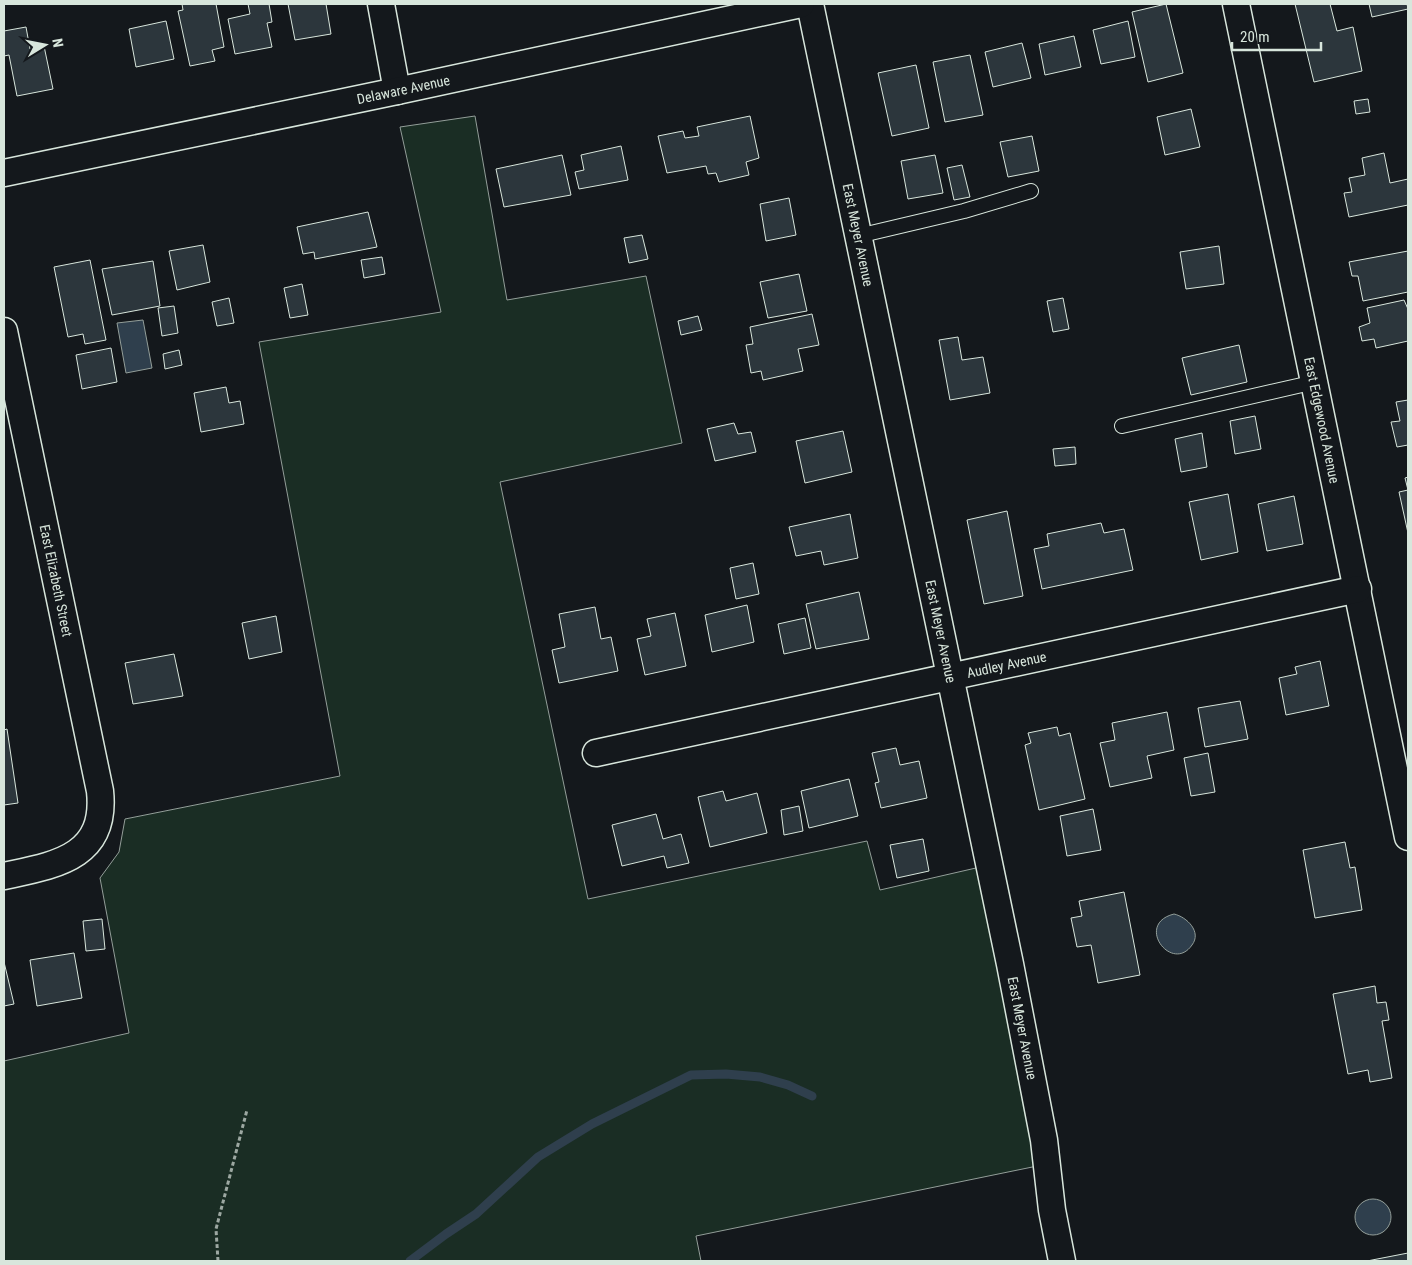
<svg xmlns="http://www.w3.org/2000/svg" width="1412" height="1265" viewBox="0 0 1412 1265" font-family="'Roboto Condensed',sans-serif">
  <rect width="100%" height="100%" fill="#14181c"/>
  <path fill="#1a2d24" stroke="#939e99" d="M 475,116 L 507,300 L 646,276 L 682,443 L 500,482 L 588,899 L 867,841 L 880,890 L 989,865 L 1047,1164 L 696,1236 L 701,1261 L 4,1261 L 4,1061 L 129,1033 L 100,878 L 119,852 L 125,819 L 340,776 L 259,342 L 441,312 L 400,127 Z"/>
  <g fill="#2f3f4d" stroke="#939e99">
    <path d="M 143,320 L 152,368 L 126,373 L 117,323 Z"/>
    <path d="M 1174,914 C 1187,917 1202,932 1192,945 C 1172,974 1134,924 1174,914 Z"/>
    <circle cx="1373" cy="1217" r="18"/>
  </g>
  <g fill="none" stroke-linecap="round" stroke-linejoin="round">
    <path stroke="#2f3f4d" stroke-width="9" d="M 410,1261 L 446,1234 L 476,1214 L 538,1157 L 592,1124 L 691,1075 L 726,1074 L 760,1077 L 788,1085 L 812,1096"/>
  </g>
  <g fill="#2c363c" stroke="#d8e6dc">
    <path d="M 182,4 L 216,4 L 224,47 L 212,50 L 215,61 L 190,66 L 178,11 L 183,10 Z"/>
    <path d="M 248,4 L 269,4 L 272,22 L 267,23 L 272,47 L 235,54 L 228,19 L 250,14 Z"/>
    <path d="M 288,4 L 326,4 L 331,34 L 295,40 Z"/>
    <path d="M 1166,4 L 1183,73 L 1148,82 L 1132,12 Z"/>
    <path d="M 1295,4 L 1330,4 L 1337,31 L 1353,27 L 1362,71 L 1314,82 Z"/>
    <path d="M 1369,4 L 1407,4 L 1408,9 L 1372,17 Z"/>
    <path d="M 166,21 L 174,59 L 136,67 L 129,29 Z"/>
    <path d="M 1128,21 L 1135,57 L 1101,64 L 1093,30 Z"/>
    <path d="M 26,27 L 30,49 L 44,46 L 53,89 L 17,96 L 9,55 L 4,56 L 4,31 Z"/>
    <path d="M 1074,36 L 1081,67 L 1045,75 L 1039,44 Z"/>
    <path d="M 1022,43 L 1031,78 L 993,87 L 985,52 Z"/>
    <path d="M 970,55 L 983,115 L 945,122 L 933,62 Z"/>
    <path d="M 916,65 L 929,128 L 892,136 L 878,73 Z"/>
    <path d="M 1368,99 L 1370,112 L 1356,114 L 1354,101 Z"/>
    <path d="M 1191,109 L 1200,147 L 1165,155 L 1157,117 Z"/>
    <path d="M 750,116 L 759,158 L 746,162 L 749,175 L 719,182 L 716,173 L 708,174 L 706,166 L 667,173 L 658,136 L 683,131 L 685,138 L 699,136 L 697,127 Z"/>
    <path d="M 1032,136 L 1039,171 L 1008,177 L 1000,142 Z"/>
    <path d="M 621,146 L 628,180 L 579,189 L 575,172 L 584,170 L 581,155 Z"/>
    <path d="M 1384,153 L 1390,183 L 1408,179 L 1408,205 L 1349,217 L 1344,193 L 1352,192 L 1349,178 L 1365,175 L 1362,158 Z"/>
    <path d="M 562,155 L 571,195 L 504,207 L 496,169 Z"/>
    <path d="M 935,155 L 943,193 L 908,199 L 901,161 Z"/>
    <path d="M 962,165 L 970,197 L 954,200 L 947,168 Z"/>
    <path d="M 789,198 L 796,235 L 766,241 L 760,204 Z"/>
    <path d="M 368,212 L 377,247 L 315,259 L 314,252 L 303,254 L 297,227 Z"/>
    <path d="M 642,235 L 648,259 L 629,263 L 624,238 Z"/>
    <path d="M 203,245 L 210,282 L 177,290 L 169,251 Z"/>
    <path d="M 1219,246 L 1224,284 L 1186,289 L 1180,252 Z"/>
    <path d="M 1408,251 L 1408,292 L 1363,301 L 1358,276 L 1352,276 L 1349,262 Z"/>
    <path d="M 382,257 L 385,274 L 364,278 L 361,260 Z"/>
    <path d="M 90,260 L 106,340 L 85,344 L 83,334 L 68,337 L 54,267 Z"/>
    <path d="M 153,261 L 160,306 L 112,315 L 102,269 Z"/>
    <path d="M 799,274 L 807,311 L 768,318 L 760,282 Z"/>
    <path d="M 302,284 L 308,315 L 290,318 L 284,288 Z"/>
    <path d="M 229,298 L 234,323 L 217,326 L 212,302 Z"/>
    <path d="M 1063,298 L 1069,329 L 1053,332 L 1047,301 Z"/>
    <path d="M 1404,300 L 1408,309 L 1408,341 L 1376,348 L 1374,339 L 1362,341 L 1359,327 L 1370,323 L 1367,308 Z"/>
    <path d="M 174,306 L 178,333 L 162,336 L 158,308 Z"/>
    <path d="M 812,314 L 819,345 L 798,349 L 803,371 L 763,380 L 761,371 L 751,373 L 746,345 L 753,344 L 750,327 Z"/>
    <path d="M 698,316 L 702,330 L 681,335 L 678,321 Z"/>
    <path d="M 958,337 L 962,360 L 983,357 L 990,393 L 950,400 L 939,340 Z"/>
    <path d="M 1239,345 L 1247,382 L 1191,395 L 1182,358 Z"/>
    <path d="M 111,348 L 117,382 L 82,389 L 76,355 Z"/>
    <path d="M 179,350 L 182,365 L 165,369 L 163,354 Z"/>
    <path d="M 226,387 L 229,403 L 240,401 L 244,424 L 201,432 L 194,393 Z"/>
    <path d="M 1408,400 L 1408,445 L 1397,447 L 1391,422 L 1400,421 L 1396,402 Z"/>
    <path d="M 1255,416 L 1261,449 L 1235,454 L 1230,421 Z"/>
    <path d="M 734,423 L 738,434 L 751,432 L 756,452 L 715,461 L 707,429 Z"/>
    <path d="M 843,431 L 852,472 L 805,483 L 796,441 Z"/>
    <path d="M 1202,433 L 1207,467 L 1181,472 L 1175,439 Z"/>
    <path d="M 1075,447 L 1076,464 L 1055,466 L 1053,449 Z"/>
    <path d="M 1408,477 L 1408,533 L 1399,492 L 1408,490 L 1405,478 Z"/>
    <path d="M 1228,494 L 1238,552 L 1201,560 L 1189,502 Z"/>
    <path d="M 1294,496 L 1303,544 L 1267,551 L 1258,504 Z"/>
    <path d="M 1007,511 L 1023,596 L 984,604 L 967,520 Z"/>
    <path d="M 850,514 L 858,558 L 824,565 L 821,551 L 796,556 L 789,527 Z"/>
    <path d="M 1101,523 L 1104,533 L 1124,529 L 1133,570 L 1042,589 L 1034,549 L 1049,546 L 1047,534 Z"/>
    <path d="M 753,563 L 759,594 L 736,599 L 730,568 Z"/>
    <path d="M 859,592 L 869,639 L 816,649 L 806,604 Z"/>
    <path d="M 747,605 L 754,642 L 712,652 L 705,615 Z"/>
    <path d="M 595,607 L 601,639 L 611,637 L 618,671 L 559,683 L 552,650 L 565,647 L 559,614 Z"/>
    <path d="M 675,613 L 686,666 L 645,675 L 637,639 L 651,636 L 647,619 Z"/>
    <path d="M 276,616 L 282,652 L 249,659 L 242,623 Z"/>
    <path d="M 805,618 L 811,648 L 784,654 L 778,624 Z"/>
    <path d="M 174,654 L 183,696 L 133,704 L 125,663 Z"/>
    <path d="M 1320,661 L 1329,706 L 1286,715 L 1279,678 L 1297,674 L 1295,667 Z"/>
    <path d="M 1240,701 L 1248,739 L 1205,747 L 1198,708 Z"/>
    <path d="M 1167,712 L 1174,750 L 1147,756 L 1152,778 L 1110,787 L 1100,743 L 1115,740 L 1112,723 Z"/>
    <path d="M 1057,727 L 1059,736 L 1070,733 L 1085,799 L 1039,810 L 1025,745 L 1031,743 L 1028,733 Z"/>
    <path d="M 7,729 L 18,803 L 4,805 L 4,730 Z"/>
    <path d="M 896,748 L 900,765 L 919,761 L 927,798 L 881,808 L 875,783 L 879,782 L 872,753 Z"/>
    <path d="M 1208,753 L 1215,792 L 1191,796 L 1184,758 Z"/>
    <path d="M 849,779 L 858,816 L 809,828 L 801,791 Z"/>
    <path d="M 723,791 L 726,801 L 757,793 L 767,833 L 710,847 L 698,797 Z"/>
    <path d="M 799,806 L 803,831 L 784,835 L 781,810 Z"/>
    <path d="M 1093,809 L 1101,850 L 1067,856 L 1060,816 Z"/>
    <path d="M 656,814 L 663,839 L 681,834 L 689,863 L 667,868 L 664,856 L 622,866 L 612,825 Z"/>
    <path d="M 923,839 L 929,871 L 897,878 L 890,845 Z"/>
    <path d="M 1345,842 L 1350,868 L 1355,867 L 1362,910 L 1315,918 L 1303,850 Z"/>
    <path d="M 1124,892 L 1140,975 L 1098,983 L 1091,945 L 1077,947 L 1071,918 L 1082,916 L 1079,901 Z"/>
    <path d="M 102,919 L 105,949 L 86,951 L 83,921 Z"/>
    <path d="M 74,953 L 82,998 L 37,1006 L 30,960 Z"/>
    <path d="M 4,962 L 14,1004 L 4,1006 Z"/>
    <path d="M 1375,986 L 1377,1003 L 1386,1002 L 1389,1020 L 1382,1021 L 1392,1078 L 1370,1082 L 1368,1070 L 1348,1074 L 1333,994 Z"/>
    <path d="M 1408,1253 L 1408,1261 L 1367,1261 Z"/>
  </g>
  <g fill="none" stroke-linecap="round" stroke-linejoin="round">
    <g stroke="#d8e6dc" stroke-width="16">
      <g id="lane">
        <path d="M 858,236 L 964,211 L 1031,191"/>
        <path d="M 1122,426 L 1315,382"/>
      </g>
    </g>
    <g stroke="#d8e6dc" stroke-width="29">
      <g id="street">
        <path d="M 381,4 L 397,91"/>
        <path id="s1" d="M 810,4 L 1010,964 L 1044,1140 L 1052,1210 L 1062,1261"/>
        <path id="s2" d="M 1236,4 L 1408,837"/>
        <path id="s3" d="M 4,173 L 397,91 L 801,4"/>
        <path id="s4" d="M 4,331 L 100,791 C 107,858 55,865 4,876"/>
        <path id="s5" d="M 596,753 L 1358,589"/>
      </g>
    </g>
    <path stroke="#9da8a2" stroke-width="3" stroke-dasharray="4 2.5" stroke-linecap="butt" d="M 218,1261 L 216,1229 L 247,1110"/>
    <use href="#lane" stroke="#14181c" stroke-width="14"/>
    <use href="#street" stroke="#14181c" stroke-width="26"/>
  </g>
  <g text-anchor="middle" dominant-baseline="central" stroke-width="4" stroke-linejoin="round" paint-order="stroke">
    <g font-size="14" fill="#d8e6dc" stroke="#14181c">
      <text stroke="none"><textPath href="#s3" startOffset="408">Delaware Avenue</textPath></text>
      <text stroke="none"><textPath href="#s1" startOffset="236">East Meyer Avenue</textPath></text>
      <text stroke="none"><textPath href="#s2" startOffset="425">East Edgewood Avenue</textPath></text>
      <text stroke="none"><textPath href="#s4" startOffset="255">East Elizabeth Street</textPath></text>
      <text stroke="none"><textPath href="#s1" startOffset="641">East Meyer Avenue</textPath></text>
      <text stroke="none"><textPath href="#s5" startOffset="420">Audley Avenue</textPath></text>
      <text stroke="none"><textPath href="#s1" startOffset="1046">East Meyer Avenue</textPath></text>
    </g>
  </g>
  <rect width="1412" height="1265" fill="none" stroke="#d8e6dc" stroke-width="10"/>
  <g transform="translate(45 45) rotate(80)" stroke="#14181c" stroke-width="4" paint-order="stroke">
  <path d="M0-4L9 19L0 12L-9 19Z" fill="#d8e6dc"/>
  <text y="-8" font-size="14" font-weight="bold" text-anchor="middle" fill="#d8e6dc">N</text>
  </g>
  <path d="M1232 42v8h89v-8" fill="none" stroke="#d8e6dc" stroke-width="2.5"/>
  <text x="1240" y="42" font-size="15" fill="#d8e6dc" stroke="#14181c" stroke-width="4" paint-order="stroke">20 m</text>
</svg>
